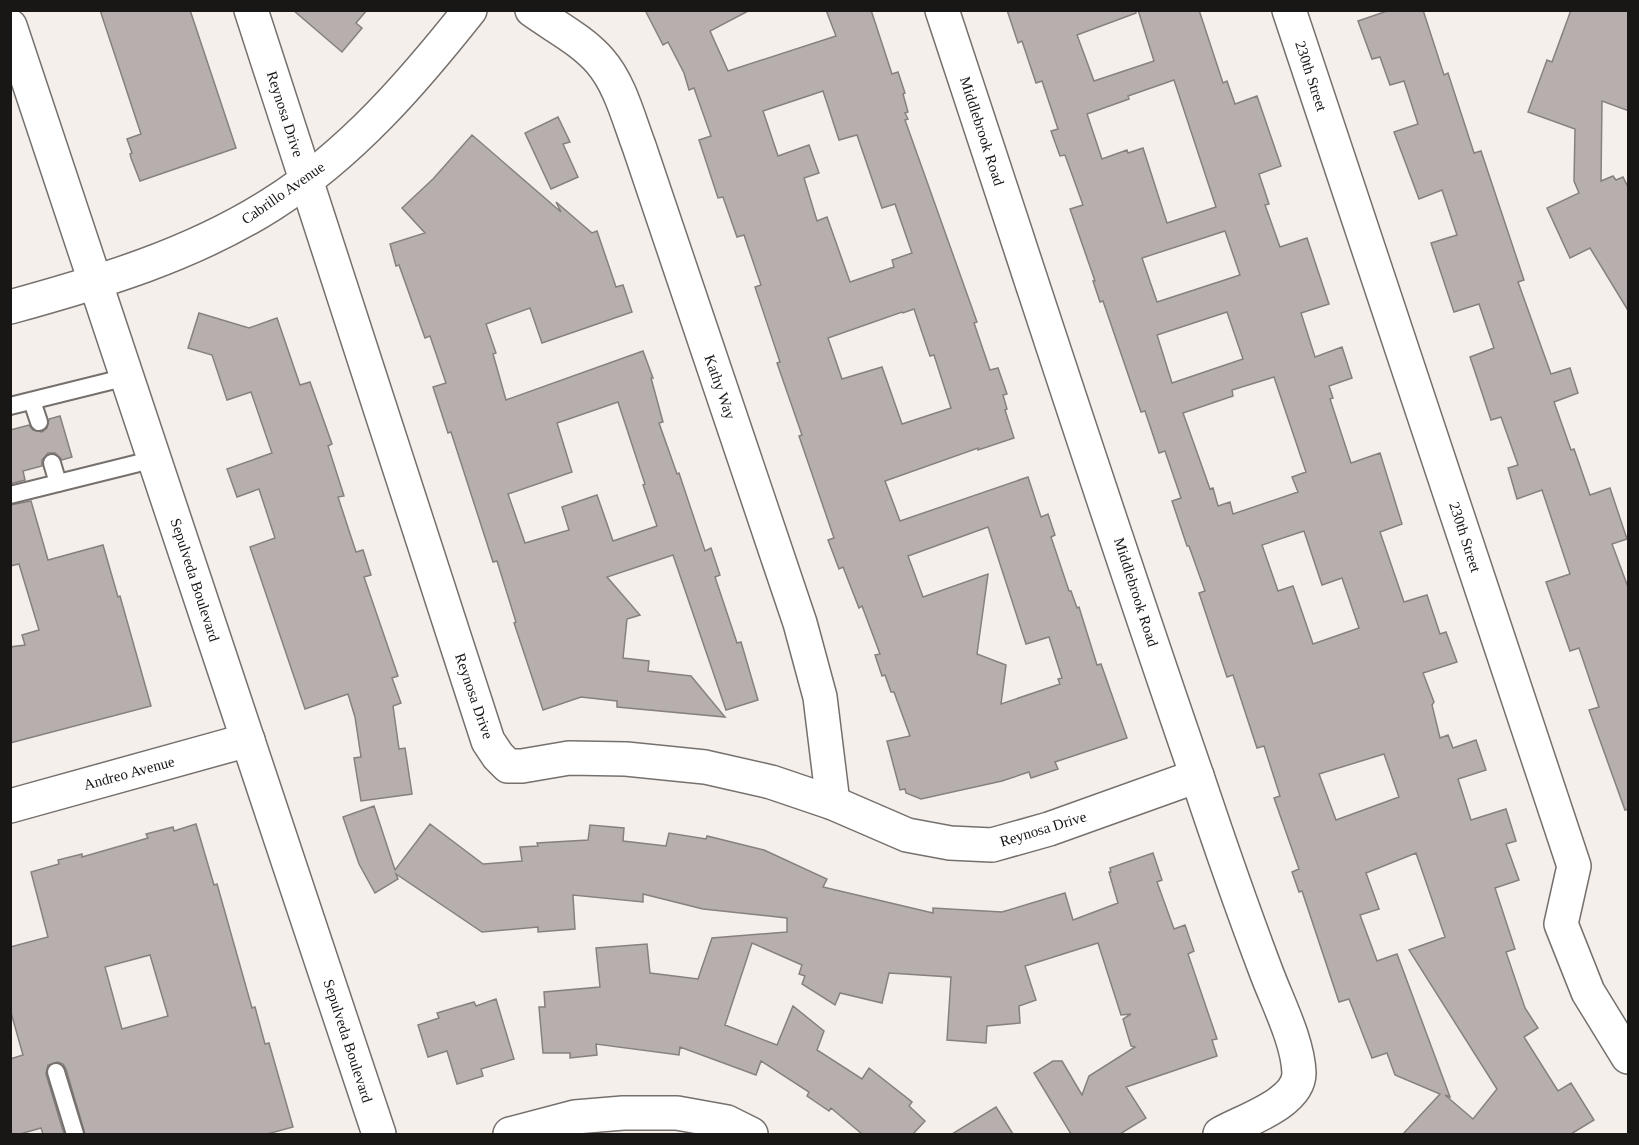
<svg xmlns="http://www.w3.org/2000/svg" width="1639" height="1145" viewBox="0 0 1639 1145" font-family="Georgia,serif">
  <rect width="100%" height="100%" fill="#f5efeb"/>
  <g fill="#b6afae" stroke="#87807f" stroke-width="1.5" fill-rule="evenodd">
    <path d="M 100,10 L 190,10 L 236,148 L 140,181 L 131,158 L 130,154 L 132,153 L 127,139 L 141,134 Z"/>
    <path d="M 293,10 L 367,10 L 356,23 L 362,28 L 342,52 Z"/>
    <path d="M 645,10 L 750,10 L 710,31 L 728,71 L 836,36 L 826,10 L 871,10 L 892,74 L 898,72 L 905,93 L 903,94 L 908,112 L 905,113 L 908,119 L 905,120 L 977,322 L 974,323 L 990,370 L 998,368 L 1007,394 L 1003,395 L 1007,409 L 1005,410 L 1014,438 L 978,450 L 978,448 L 885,481 L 900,521 L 1028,477 L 1041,517 L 1048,514 L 1055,535 L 1051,537 L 1069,591 L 1071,591 L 1077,608 L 1079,607 L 1097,665 L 1101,664 L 1127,738 L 1055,762 L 1058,769 L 1031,778 L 1029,772 L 1002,781 L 921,799 L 906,793 L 905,789 L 900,790 L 887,741 L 910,736 L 894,692 L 891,692 L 885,675 L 882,676 L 875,655 L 880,654 L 862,606 L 859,608 L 843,567 L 839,569 L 828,540 L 834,538 L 799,436 L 802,435 L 777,363 L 780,362 L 755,287 L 761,285 L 744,235 L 737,237 L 723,197 L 718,198 L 699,140 L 711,136 L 694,88 L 689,90 L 684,73 L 668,42 L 663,45 ZM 823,91 L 839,140 L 857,135 L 882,208 L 895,204 L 912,253 L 892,260 L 894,267 L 850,282 L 827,217 L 817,221 L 804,178 L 819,173 L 809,145 L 778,156 L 763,111 ZM 914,309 L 930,356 L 934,355 L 951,408 L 902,424 L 882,367 L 842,379 L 828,338 L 902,312 L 903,313 ZM 988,527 L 1026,644 L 1049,637 L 1062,678 L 1058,679 L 1060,684 L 1001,704 L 1006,665 L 977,654 L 988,574 L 923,597 L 908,556 Z"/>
    <path d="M 1007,10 L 1135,10 L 1136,13 L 1077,35 L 1094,81 L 1154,61 L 1138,10 L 1199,10 L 1223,83 L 1227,81 L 1235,104 L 1257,96 L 1281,166 L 1259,174 L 1269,204 L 1265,205 L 1280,247 L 1307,238 L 1329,304 L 1301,313 L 1315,357 L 1342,347 L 1352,378 L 1329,386 L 1333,398 L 1330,399 L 1351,463 L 1380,453 L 1402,524 L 1380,532 L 1404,602 L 1427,595 L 1440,634 L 1446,632 L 1457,662 L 1423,673 L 1434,702 L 1432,705 L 1440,738 L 1448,735 L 1453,748 L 1476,740 L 1486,770 L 1458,779 L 1471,820 L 1506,809 L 1516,841 L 1506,844 L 1519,880 L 1495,888 L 1515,949 L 1506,952 L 1525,1008 L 1538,1028 L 1524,1037 L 1558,1091 L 1571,1083 L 1594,1120 L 1571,1134 L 1403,1134 L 1440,1094 L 1395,1075 L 1387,1053 L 1372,1058 L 1349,999 L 1339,1002 L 1302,891 L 1299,892 L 1292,872 L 1299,869 L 1274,798 L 1280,796 L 1264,746 L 1257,748 L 1233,675 L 1227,677 L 1199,593 L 1205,591 L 1189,546 L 1187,546 L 1172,501 L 1181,498 L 1165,451 L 1159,453 L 1145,411 L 1141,412 L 1103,301 L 1100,302 L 1093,281 L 1095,281 L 1070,209 L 1083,205 L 1065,155 L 1060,156 L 1051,131 L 1058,129 L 1042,81 L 1036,83 L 1022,41 L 1018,43 ZM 1174,80 L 1216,207 L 1167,223 L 1143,148 L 1128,153 L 1127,150 L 1102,159 L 1087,114 L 1129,99 L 1128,96 ZM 1225,231 L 1240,275 L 1157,302 L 1142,258 ZM 1227,312 L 1243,359 L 1172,383 L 1157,335 ZM 1274,377 L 1306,472 L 1292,477 L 1298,492 L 1233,514 L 1230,502 L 1218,506 L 1213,488 L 1210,489 L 1183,413 L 1233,396 L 1232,390 ZM 1304,531 L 1322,585 L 1342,578 L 1359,628 L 1313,644 L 1293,586 L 1278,591 L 1262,545 ZM 1384,754 L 1399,797 L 1336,820 L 1319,774 ZM 1416,853 L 1445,937 L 1409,950 L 1497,1089 L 1473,1119 L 1445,1095 L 1450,1097 L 1397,954 L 1377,961 L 1360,915 L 1379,909 L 1366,873 Z"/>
    <path d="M 1390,10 L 1423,10 L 1444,75 L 1448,73 L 1474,153 L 1481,151 L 1524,280 L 1518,282 L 1551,374 L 1570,368 L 1578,393 L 1554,402 L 1571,450 L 1574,449 L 1590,495 L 1610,488 L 1627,539 L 1612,544 L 1629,590 L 1629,809 L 1625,810 L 1589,710 L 1599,707 L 1579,648 L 1570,651 L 1546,582 L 1570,574 L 1542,490 L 1517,499 L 1508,468 L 1518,465 L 1501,417 L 1491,420 L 1470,357 L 1494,348 L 1479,304 L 1454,312 L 1431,243 L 1457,235 L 1442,190 L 1419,199 L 1394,132 L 1418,124 L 1404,81 L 1390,85 L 1380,57 L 1372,59 L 1358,21 Z"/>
    <path d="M 1571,10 L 1629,10 L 1629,111 L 1602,101 L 1601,181 L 1613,176 L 1616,180 L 1623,177 L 1629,189 L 1629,312 L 1590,248 L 1570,258 L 1547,208 L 1579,193 L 1574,181 L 1575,129 L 1528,112 L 1547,60 L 1552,62 Z"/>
    <path d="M 558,117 L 570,142 L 563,144 L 578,177 L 551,189 L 525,133 Z"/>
    <path d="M 472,135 L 561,212 L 556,202 L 592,233 L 597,231 L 616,287 L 623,285 L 632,312 L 542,343 L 530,308 L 486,324 L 496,353 L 493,354 L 506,400 L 643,351 L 653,378 L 651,378 L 663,422 L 659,423 L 677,474 L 679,473 L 705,551 L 711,548 L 720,575 L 715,577 L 737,643 L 741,642 L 758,700 L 726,710 L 673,555 L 607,577 L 640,615 L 627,619 L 623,658 L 649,661 L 648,671 L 691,676 L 725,717 L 617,707 L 617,701 L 581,697 L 543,710 L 514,623 L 516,622 L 497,561 L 493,562 L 451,432 L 448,433 L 433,387 L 446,383 L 430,336 L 425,338 L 399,265 L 396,266 L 390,244 L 425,233 L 402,208 L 433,179 ZM 618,402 L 645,484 L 643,485 L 657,526 L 613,541 L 597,495 L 562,507 L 569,530 L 525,543 L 508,494 L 572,472 L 557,423 Z"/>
    <path d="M 199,313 L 249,328 L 277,318 L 300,385 L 310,382 L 332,444 L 328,446 L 344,496 L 338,497 L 356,552 L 363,550 L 371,575 L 364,577 L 398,676 L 392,678 L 401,703 L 393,706 L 399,749 L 405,748 L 412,794 L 361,801 L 354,758 L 361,757 L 355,717 L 348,694 L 305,709 L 250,547 L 275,538 L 259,489 L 237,497 L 227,469 L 272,453 L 251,392 L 227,400 L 212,355 L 188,348 Z"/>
    <path d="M 60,416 L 72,457 L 62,460 L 55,453 L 48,453 L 42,460 L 42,466 L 23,471 L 25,480 L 10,484 L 10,430 L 29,425 L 33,430 L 42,432 L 47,428 L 49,419 Z"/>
    <path d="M 31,501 L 48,560 L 103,545 L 118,597 L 120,596 L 151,706 L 10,743 L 10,647 L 25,645 L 22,635 L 39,630 L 19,564 L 10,566 L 10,505 Z"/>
    <path d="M 374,806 L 395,870 L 430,824 L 483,864 L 522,861 L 520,847 L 538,846 L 537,843 L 588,840 L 590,825 L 624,828 L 623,841 L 666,846 L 669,833 L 706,839 L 707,836 L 764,850 L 827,879 L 823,887 L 933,913 L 933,908 L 1002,912 L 1065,893 L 1073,920 L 1118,903 L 1109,872 L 1111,872 L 1110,868 L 1153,853 L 1162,880 L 1157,882 L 1174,929 L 1185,925 L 1194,951 L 1188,954 L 1217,1039 L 1212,1040 L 1217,1056 L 1126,1087 L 1146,1118 L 1120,1134 L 1071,1134 L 1034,1073 L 1053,1061 L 1062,1061 L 1082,1095 L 1089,1076 L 1135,1047 L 1131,1046 L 1123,1019 L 1131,1014 L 1121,1015 L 1098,943 L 1025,966 L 1036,1000 L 1019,1006 L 1020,1023 L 987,1026 L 986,1043 L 947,1040 L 951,977 L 889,973 L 882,1003 L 840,993 L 835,1005 L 802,984 L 805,976 L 799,974 L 802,965 L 752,943 L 725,1025 L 777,1045 L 793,1006 L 824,1031 L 817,1050 L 862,1079 L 869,1068 L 912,1102 L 909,1106 L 925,1121 L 913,1134 L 862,1134 L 831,1108 L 829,1111 L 807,1096 L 809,1092 L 761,1061 L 756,1075 L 680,1047 L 679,1055 L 596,1044 L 597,1055 L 570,1058 L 570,1053 L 543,1053 L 539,1007 L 545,1007 L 544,992 L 600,987 L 596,948 L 647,944 L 650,973 L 698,979 L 712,938 L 787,932 L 787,918 L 703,909 L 643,894 L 643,902 L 573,895 L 575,929 L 538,932 L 538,927 L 482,932 L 396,874 L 398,879 L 375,893 L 359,864 L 343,817 Z"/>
    <path d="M 196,824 L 214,885 L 217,884 L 252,1008 L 255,1007 L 265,1044 L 269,1043 L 293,1127 L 267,1134 L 85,1134 L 66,1069 L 63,1064 L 58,1062 L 48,1065 L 46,1074 L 64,1134 L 43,1134 L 41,1128 L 20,1134 L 10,1134 L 10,1059 L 23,1055 L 10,1009 L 10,947 L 48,937 L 31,872 L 59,864 L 58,860 L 82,854 L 82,857 L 148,838 L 146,834 L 173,827 L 174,831 ZM 150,955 L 168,1016 L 122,1029 L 105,967 Z"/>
    <path d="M 496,999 L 514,1059 L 481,1069 L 483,1076 L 457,1084 L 447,1051 L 428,1057 L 418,1025 L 439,1018 L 437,1013 L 474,1002 L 476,1006 Z"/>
    <path d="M 996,1107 L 1013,1134 L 952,1134 Z"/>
  </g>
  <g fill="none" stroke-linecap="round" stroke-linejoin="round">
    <g stroke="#76706d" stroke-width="20">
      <g id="service">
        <path d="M 32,401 L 39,422"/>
        <path d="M 10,406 L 127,377"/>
        <path d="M 52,463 L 58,483"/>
        <path d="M 10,495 L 155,459"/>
        <path d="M 56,1072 L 75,1134"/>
      </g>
    </g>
    <g stroke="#76706d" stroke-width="36">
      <g id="minor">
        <path d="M 251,10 L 488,741 L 498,756 L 508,766 L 522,766 L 569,758 L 626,759 L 705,767 L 771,782 L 833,803 L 907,835 L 950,843 L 992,845 L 1049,829 L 1197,776"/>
        <path d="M 532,10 C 554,26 582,40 600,61 C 620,84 628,117 639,146 L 800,623 L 820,697 L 833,803"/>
        <path d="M 942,10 C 1027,266 1109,522 1197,776 C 1219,842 1242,908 1267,974 C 1278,1003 1298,1042 1299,1073 C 1299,1104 1242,1121 1220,1134"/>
        <path d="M 1289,10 L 1574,866 L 1561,924 L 1588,992 L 1628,1057"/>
        <path d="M 10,806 L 248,740"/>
        <path d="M 510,1134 L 575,1117 L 623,1113 L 677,1113 L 727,1122 L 751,1134"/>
      </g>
    </g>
    <g stroke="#76706d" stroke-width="36">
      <path id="tertiary" d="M 10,307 C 101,282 192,255 272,204 C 351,154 413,82 470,10"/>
    </g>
    <g stroke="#76706d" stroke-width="36">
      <path id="primary" d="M 10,26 L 379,1134"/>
    </g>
    <use href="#service" stroke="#fff" stroke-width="16"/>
    <use href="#minor" stroke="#fff" stroke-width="33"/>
    <use href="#tertiary" stroke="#fff" stroke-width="33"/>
    <use href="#primary" stroke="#fff" stroke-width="33"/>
  </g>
  <g text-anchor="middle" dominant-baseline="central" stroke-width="6" stroke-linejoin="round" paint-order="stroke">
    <g font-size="15" fill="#191715" stroke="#fff">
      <text transform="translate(1311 76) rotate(72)">230th Street</text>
      <text transform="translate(285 114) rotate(72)">Reynosa Drive</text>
      <text transform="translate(982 131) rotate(72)">Middlebrook Road</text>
      <text transform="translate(283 193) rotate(-35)">Cabrillo Avenue</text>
      <text transform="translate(720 387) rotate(71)">Kathy Way</text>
      <text transform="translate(1465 537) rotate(72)">230th Street</text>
      <text transform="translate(195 580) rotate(72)">Sepulveda Boulevard</text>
      <text transform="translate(1136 592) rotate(72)">Middlebrook Road</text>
      <text transform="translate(474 696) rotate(71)">Reynosa Drive</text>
      <text transform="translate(129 773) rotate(-15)">Andreo Avenue</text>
      <text transform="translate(1043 829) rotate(-17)">Reynosa Drive</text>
      <text transform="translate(348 1041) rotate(72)">Sepulveda Boulevard</text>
    </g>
  </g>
  <rect width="1639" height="1145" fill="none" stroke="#191715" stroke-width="24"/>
</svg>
